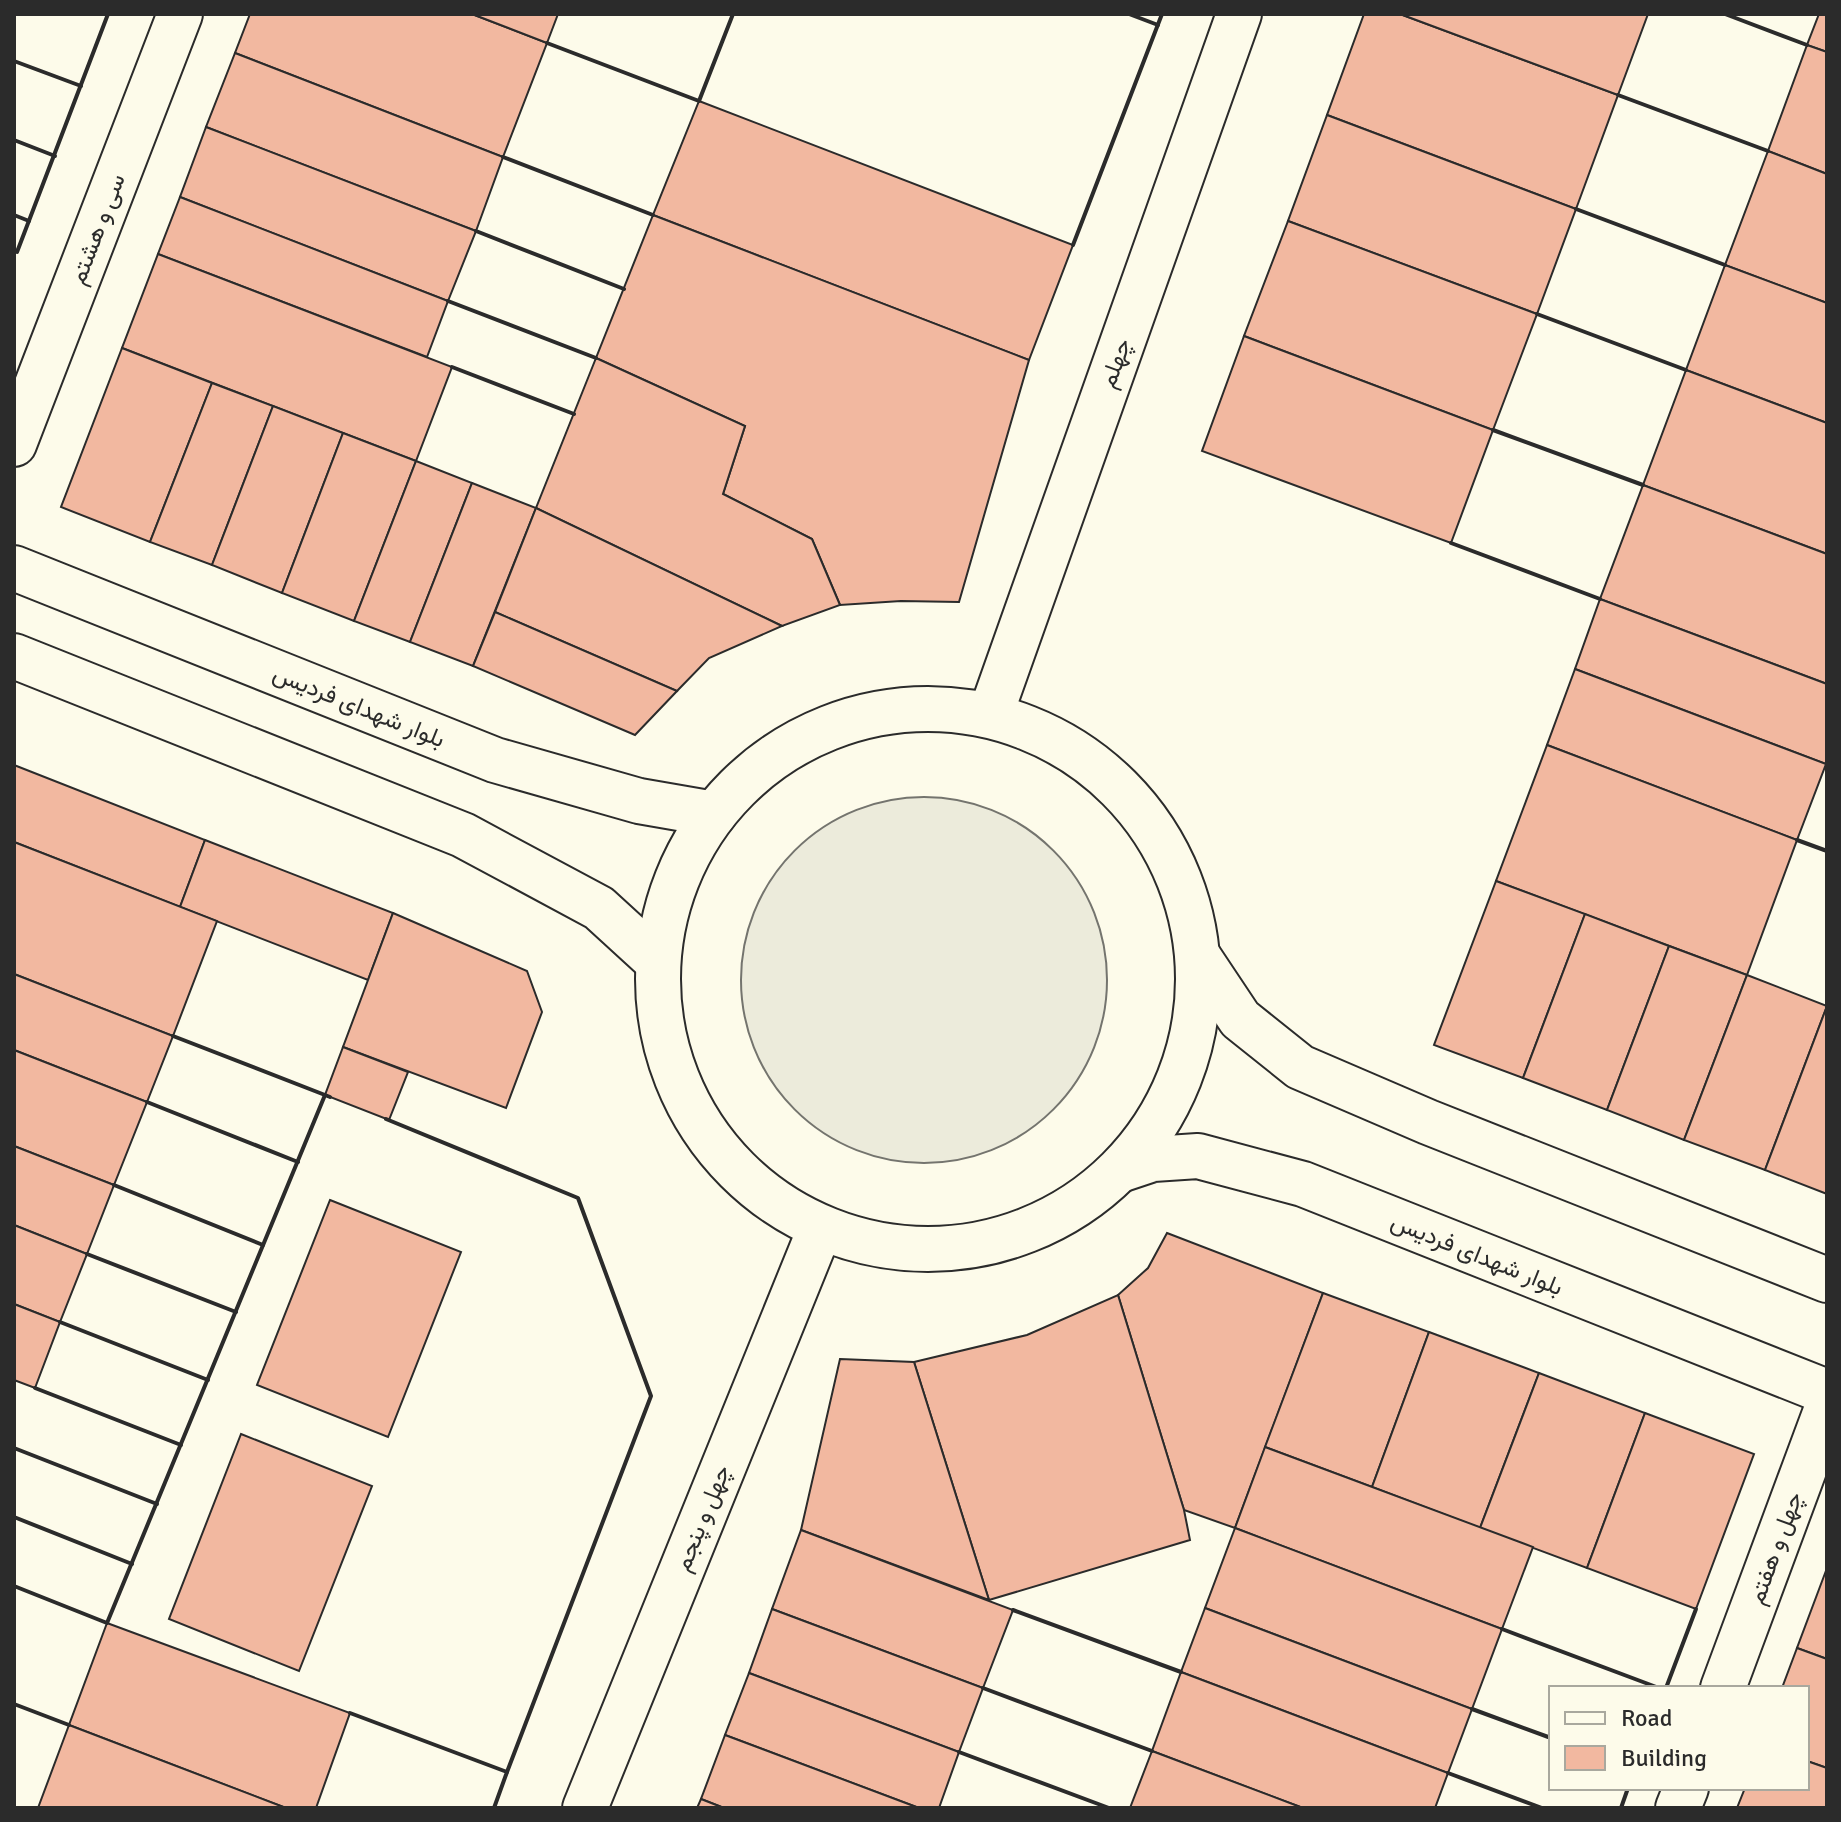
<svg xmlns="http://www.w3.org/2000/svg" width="1841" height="1822" viewBox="0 0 1841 1822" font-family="Signika,Vazirmatn,sans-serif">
  <rect width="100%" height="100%" fill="#fdfbea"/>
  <circle fill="#ecebdb" stroke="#74746e" stroke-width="2" cx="924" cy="980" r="183"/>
  <g fill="#f2b8a0" stroke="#2b2b2b" stroke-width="2">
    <path d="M 250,14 L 472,14 L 547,43 L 503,157 L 235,53 Z"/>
    <path d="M 472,14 L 558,14 L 547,43 Z"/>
    <path d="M 1364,14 L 1400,14 L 1618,95 L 1576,209 L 1327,115 Z"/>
    <path d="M 1400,14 L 1648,14 L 1618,95 Z"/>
    <path d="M 1819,14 L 1827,14 L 1827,52 L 1807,45 Z"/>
    <path d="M 1807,45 L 1827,52 L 1827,174 L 1768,151 Z"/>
    <path d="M 235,53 L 503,157 L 476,231 L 206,127 Z"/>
    <path d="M 699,101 L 1073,245 L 1029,360 L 653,215 Z"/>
    <path d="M 1327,115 L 1576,209 L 1537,314 L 1288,221 Z"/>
    <path d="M 206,127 L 476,231 L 448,301 L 180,197 Z"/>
    <path d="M 1768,151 L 1827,174 L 1827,303 L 1725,265 Z"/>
    <path d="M 180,197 L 448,301 L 427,357 L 158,254 Z"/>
    <path d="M 653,215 L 1029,360 L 959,602 L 901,601 L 840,605 L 812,539 L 723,494 L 745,426 L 596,358 Z"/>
    <path d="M 1288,221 L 1537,314 L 1493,430 L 1244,336 Z"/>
    <path d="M 158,254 L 452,367 L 416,461 L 122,348 Z"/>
    <path d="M 1725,265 L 1827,303 L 1827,423 L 1686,370 Z"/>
    <path d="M 1244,336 L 1493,430 L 1451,543 L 1202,451 Z"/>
    <path d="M 122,348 L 212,383 L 150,542 L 61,507 Z"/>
    <path d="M 596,358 L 745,426 L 723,494 L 812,539 L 840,605 L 782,626 L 536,508 Z"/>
    <path d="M 1686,370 L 1827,423 L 1827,554 L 1643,485 Z"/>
    <path d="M 212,383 L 273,406 L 212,565 L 150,542 Z"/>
    <path d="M 273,406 L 343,433 L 282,593 L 212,565 Z"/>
    <path d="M 343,433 L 416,461 L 354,621 L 282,593 Z"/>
    <path d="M 416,461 L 472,483 L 410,642 L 354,621 Z"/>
    <path d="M 472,483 L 536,508 L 473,666 L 410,642 Z"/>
    <path d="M 1643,485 L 1827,554 L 1827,684 L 1600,599 Z"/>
    <path d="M 536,508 L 782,626 L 709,658 L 677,691 L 495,612 Z"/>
    <path d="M 1600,599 L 1827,684 L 1826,764 L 1575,669 Z"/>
    <path d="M 495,612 L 677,691 L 635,735 L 473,666 Z"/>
    <path d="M 1575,669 L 1826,764 L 1797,840 L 1547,745 Z"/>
    <path d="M 1547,745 L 1797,840 L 1747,975 L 1496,881 Z"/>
    <path d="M 14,765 L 205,840 L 180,907 L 14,842 Z"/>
    <path d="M 205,840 L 393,913 L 368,980 L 180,907 Z"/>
    <path d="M 14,842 L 217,921 L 173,1036 L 14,974 Z"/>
    <path d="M 1496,881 L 1585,914 L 1523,1078 L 1434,1045 Z"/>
    <path d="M 393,913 L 527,971 L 542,1012 L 506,1108 L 343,1047 Z"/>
    <path d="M 1585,914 L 1669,946 L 1607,1110 L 1523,1078 Z"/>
    <path d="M 1669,946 L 1747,975 L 1684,1140 L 1607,1110 Z"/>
    <path d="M 14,974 L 173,1036 L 147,1102 L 14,1050 Z"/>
    <path d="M 1747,975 L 1827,1006 L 1765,1170 L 1684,1140 Z"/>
    <path d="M 1827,1006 L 1827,1194 L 1765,1170 Z"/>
    <path d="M 343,1047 L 408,1072 L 389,1120 L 325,1095 Z"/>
    <path d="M 14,1050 L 147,1102 L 114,1185 L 14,1146 Z"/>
    <path d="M 14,1146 L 114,1185 L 87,1254 L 14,1225 Z"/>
    <path d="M 330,1200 L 461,1252 L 388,1437 L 257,1385 Z"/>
    <path d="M 14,1225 L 87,1254 L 60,1322 L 14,1304 Z"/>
    <path d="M 1167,1233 L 1323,1293 L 1235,1528 L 1184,1510 L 1118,1295 L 1148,1268 Z"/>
    <path d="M 1323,1293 L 1429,1332 L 1372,1487 L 1265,1447 Z"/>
    <path d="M 1118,1295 L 1184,1510 L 1190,1540 L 989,1600 L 914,1362 L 1027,1335 Z"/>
    <path d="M 14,1304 L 60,1322 L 35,1388 L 14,1380 Z"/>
    <path d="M 1429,1332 L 1539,1373 L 1480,1528 L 1372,1487 Z"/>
    <path d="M 840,1359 L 914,1362 L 989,1600 L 801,1530 Z"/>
    <path d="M 1539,1373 L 1645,1413 L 1587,1568 L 1480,1528 Z"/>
    <path d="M 1645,1413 L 1754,1454 L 1696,1609 L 1587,1568 Z"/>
    <path d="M 241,1434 L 372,1486 L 299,1671 L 169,1619 Z"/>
    <path d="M 1265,1447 L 1533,1547 L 1502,1629 L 1235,1528 Z"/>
    <path d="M 1235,1528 L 1502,1629 L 1472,1709 L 1205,1608 Z"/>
    <path d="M 801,1530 L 1013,1610 L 983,1688 L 772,1609 Z"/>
    <path d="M 1827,1568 L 1827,1659 L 1797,1648 Z"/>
    <path d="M 1205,1608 L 1472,1709 L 1448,1773 L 1181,1672 Z"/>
    <path d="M 772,1609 L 983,1688 L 959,1752 L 749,1673 Z"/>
    <path d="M 107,1623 L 350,1713 L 316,1808 L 286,1808 L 69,1725 Z"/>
    <path d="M 1797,1648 L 1827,1659 L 1827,1768 L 1807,1761 L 1807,1688 L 1782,1688 Z"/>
    <path d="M 1181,1672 L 1448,1773 L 1435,1808 L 1303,1808 L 1152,1751 Z"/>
    <path d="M 749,1673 L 959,1752 L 939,1808 L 919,1808 L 725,1735 Z"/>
    <path d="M 69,1725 L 286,1808 L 38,1808 Z"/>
    <path d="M 725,1735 L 919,1808 L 724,1808 L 701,1799 Z"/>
    <path d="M 1152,1751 L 1303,1808 L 1130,1808 Z"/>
    <path d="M 1807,1761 L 1827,1768 L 1827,1808 L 1737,1808 L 1745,1788 L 1807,1788 Z"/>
    <path d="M 701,1799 L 724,1808 L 697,1808 Z"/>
  </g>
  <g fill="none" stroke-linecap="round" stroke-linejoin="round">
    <g stroke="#2b2b2b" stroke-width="48">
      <g id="minor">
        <path d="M 14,444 L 180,14"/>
        <path d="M 1723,1688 L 1827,1408"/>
        <path d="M 1678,1808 L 1686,1788"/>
      </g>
    </g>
    <g stroke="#2b2b2b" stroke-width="48">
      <g id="tertiary">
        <path d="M 991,713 L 1239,14"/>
        <path d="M 585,1808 L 820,1229"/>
      </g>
    </g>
    <g stroke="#2b2b2b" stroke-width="48">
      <g id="secondary">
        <path d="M 14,568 L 495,760 L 639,801 L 714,814"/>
        <path d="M 14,656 L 463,835 L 599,908 L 658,962"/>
        <circle cx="928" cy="979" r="270"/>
        <path d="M 1198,956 L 1240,1019 L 1300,1067 L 1428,1122 L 1827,1280"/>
        <path d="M 1120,1170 L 1153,1159 L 1198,1156 L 1303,1184 L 1827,1392"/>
      </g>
    </g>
    <use href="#minor" stroke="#fdfbea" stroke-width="44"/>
    <use href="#tertiary" stroke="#fdfbea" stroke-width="44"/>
    <use href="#secondary" stroke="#fdfbea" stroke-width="44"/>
    <g stroke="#2b2b2b" stroke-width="4">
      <path d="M 1129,14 L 1158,25"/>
      <path d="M 1725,14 L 1807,45"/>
      <path d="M 547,43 L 699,101 L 733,14"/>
      <path d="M 14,61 L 81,86"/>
      <path d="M 1618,95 L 1768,151"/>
      <path d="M 14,140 L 55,156"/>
      <path d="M 503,157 L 653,215"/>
      <path d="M 1576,209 L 1725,265"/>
      <path d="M 14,215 L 29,221"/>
      <path d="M 476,231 L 624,289"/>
      <path d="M 1073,245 L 1162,14"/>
      <path d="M 17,252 L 108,14"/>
      <path d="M 448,301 L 596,358"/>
      <path d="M 1537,314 L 1686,370"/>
      <path d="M 452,367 L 574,414"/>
      <path d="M 1493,430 L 1643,485"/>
      <path d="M 1451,543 L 1600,599"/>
      <path d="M 1797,840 L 1827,851"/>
      <path d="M 173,1036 L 325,1095"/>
      <path d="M 147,1102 L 298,1162"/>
      <path d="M 386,1119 L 578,1198 L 651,1396 L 507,1772"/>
      <path d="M 114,1185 L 263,1245"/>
      <path d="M 87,1254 L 236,1312"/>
      <path d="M 60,1322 L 208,1380"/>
      <path d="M 35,1388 L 181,1445"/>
      <path d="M 14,1448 L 157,1504"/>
      <path d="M 14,1517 L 132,1564"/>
      <path d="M 14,1586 L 107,1623 L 325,1095 L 330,1097"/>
      <path d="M 1013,1610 L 1181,1672"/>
      <path d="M 1502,1629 L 1659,1688"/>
      <path d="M 983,1688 L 1152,1751"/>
      <path d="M 1666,1688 L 1696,1609"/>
      <path d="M 14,1704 L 69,1725"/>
      <path d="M 1472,1709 L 1551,1738"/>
      <path d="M 350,1713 L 507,1772 L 494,1808"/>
      <path d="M 959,1752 L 1109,1808"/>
      <path d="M 1448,1773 L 1542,1808"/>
      <path d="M 1621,1808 L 1628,1788"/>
    </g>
  </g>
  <g text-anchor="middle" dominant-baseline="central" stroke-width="6" stroke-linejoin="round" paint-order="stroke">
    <g font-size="24" fill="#2b2b2b" stroke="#fdfbea">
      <text transform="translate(97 229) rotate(-69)">سی و هشتم</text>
      <text transform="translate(1115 363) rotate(-70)">چهلم</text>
      <text transform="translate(359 706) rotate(22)">بلوار شهدای فردیس</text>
      <text transform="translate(1477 1254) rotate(22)">بلوار شهدای فردیس</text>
      <text transform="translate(702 1518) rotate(-68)">چهل و پنجم</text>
      <text transform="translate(1775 1548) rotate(-70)">چهل و هفتم</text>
    </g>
  </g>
  <rect width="1841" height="1822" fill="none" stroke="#2b2b2b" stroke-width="32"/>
  <rect x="1549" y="1686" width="260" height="104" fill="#fdfbea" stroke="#a9a89e" stroke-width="2"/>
  <rect x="1565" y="1712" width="40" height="12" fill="#fdfbea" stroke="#a9a89e" stroke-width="2"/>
  <text x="1621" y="1726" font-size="24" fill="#2b2b2b">Road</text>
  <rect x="1565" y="1746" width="40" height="24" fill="#f2b8a0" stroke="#a9a89e" stroke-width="2"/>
  <text x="1621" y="1766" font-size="24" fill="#2b2b2b">Building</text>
</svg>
